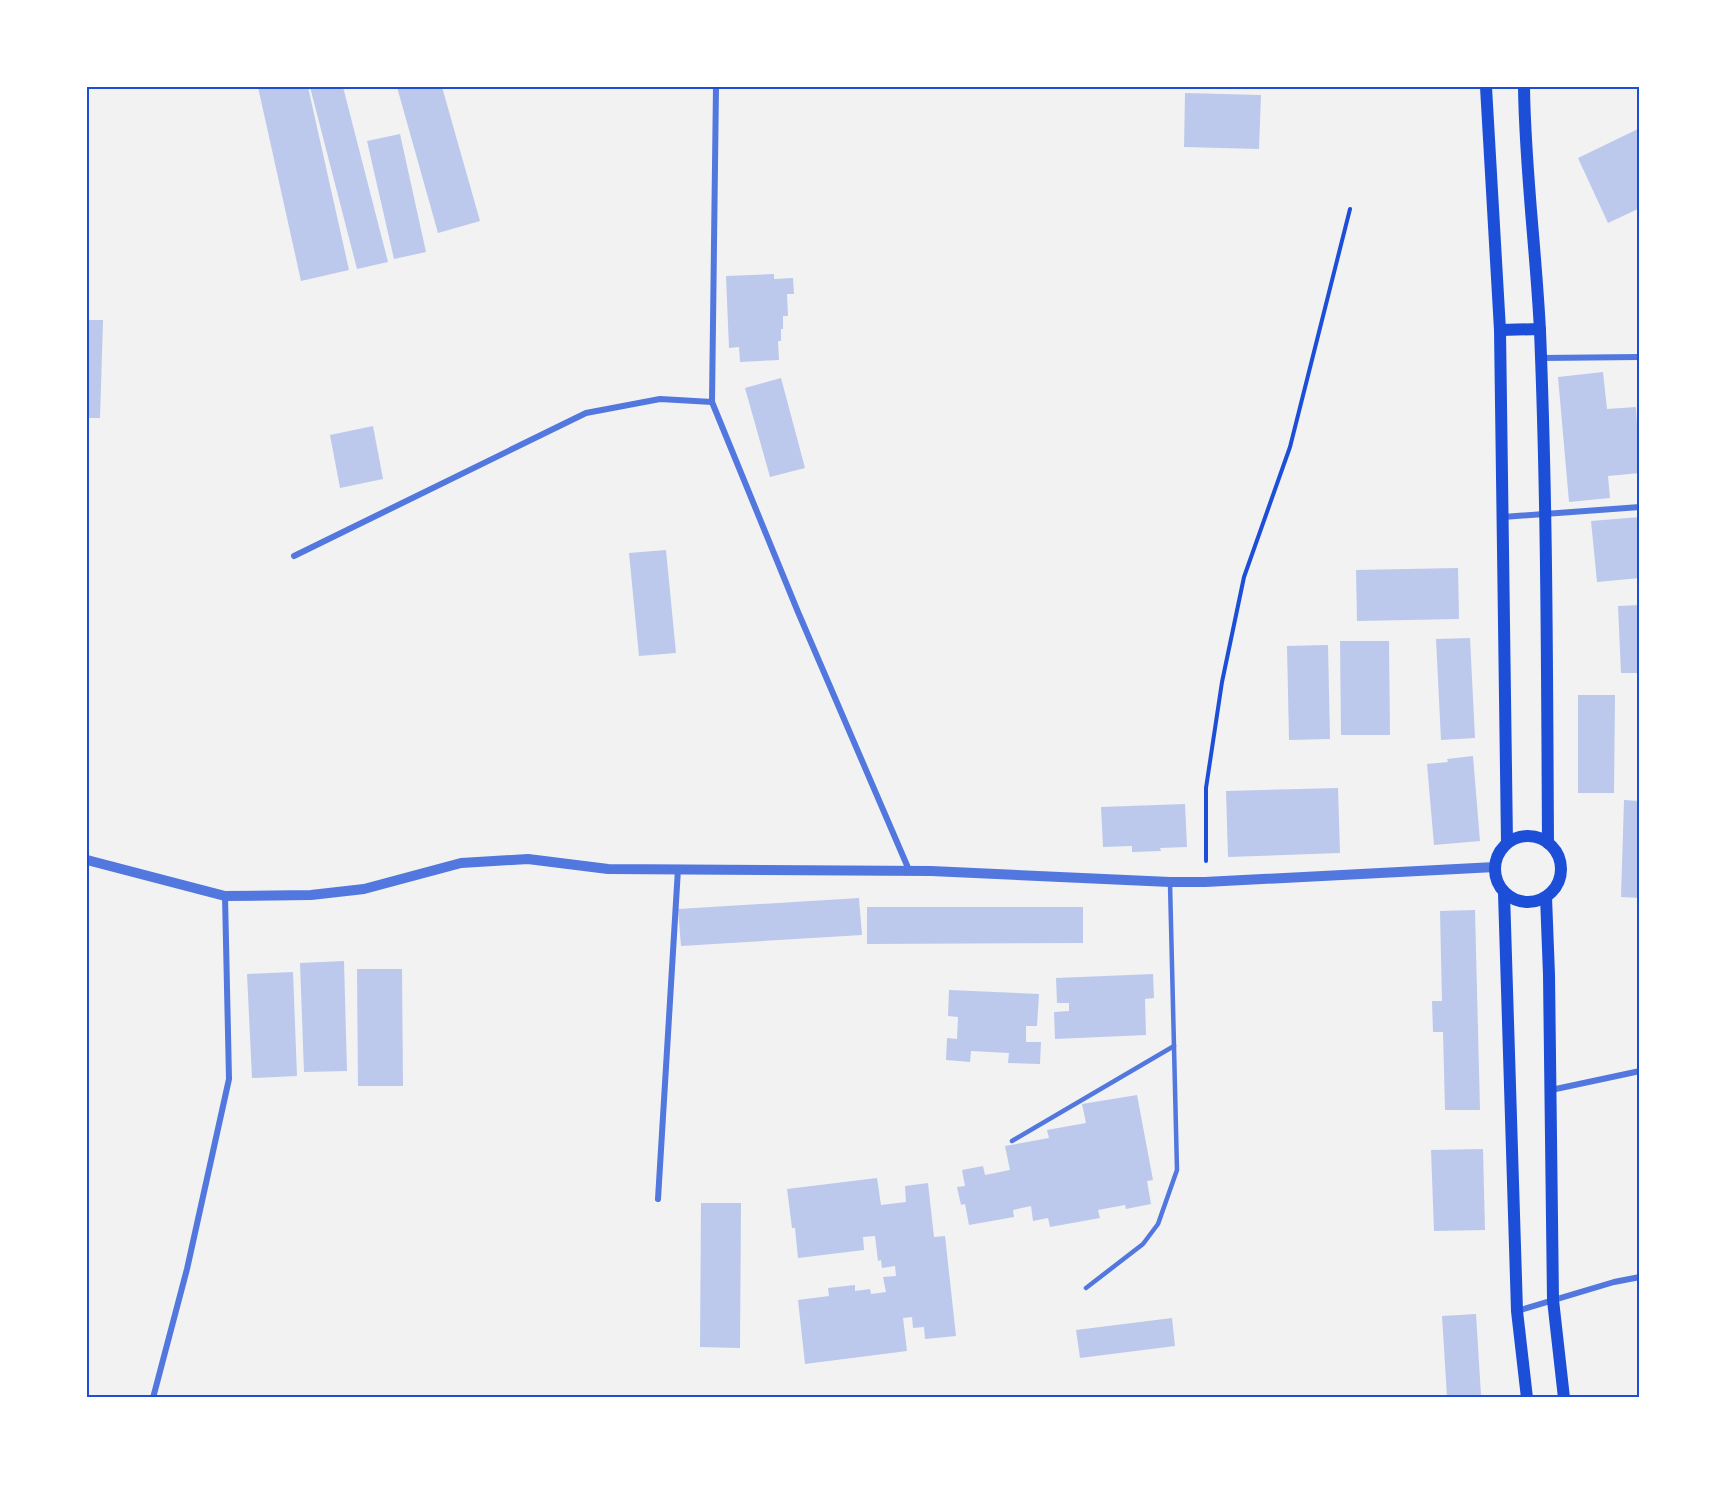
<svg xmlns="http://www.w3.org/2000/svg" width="1727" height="1485" viewBox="0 0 1727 1485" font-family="'Asap Condensed',sans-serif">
  <rect width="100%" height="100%" fill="#f2f2f2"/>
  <g fill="#bdc9ec">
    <path d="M 258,87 L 308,87 L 349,270 L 301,281 Z"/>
    <path d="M 310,87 L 343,87 L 388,262 L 357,269 Z"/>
    <path d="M 397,87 L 442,87 L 480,221 L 438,233 Z"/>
    <path d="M 1185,93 L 1261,95 L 1259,149 L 1184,147 Z"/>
    <path d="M 1640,128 L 1640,208 L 1608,223 L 1578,158 Z"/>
    <path d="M 400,134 L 426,252 L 394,259 L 367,141 Z"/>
    <path d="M 774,274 L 774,279 L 793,278 L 794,294 L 787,294 L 788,316 L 783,316 L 783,329 L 781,329 L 781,341 L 778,341 L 779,360 L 740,362 L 739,347 L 729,348 L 726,276 Z"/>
    <path d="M 87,320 L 103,320 L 100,418 L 87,418 Z"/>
    <path d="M 1603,372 L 1607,409 L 1636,407 L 1640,473 L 1608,476 L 1610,498 L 1569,502 L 1558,377 Z"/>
    <path d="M 781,378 L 805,468 L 770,477 L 745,388 Z"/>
    <path d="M 373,426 L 383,479 L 340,488 L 330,435 Z"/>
    <path d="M 1640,517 L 1640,578 L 1597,582 L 1591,521 Z"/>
    <path d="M 666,550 L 676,653 L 639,656 L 629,553 Z"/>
    <path d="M 1458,568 L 1459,619 L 1357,621 L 1356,570 Z"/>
    <path d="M 1640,605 L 1640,673 L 1621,673 L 1618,606 Z"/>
    <path d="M 1470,638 L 1475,738 L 1441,740 L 1436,639 Z"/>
    <path d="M 1340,641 L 1389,641 L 1390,735 L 1341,735 Z"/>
    <path d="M 1328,645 L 1330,739 L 1289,740 L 1287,646 Z"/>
    <path d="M 1578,695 L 1615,695 L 1614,793 L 1578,793 Z"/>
    <path d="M 1473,756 L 1480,841 L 1434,845 L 1427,764 L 1448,762 L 1447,759 Z"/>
    <path d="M 1338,788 L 1340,853 L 1228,857 L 1226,791 Z"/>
    <path d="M 1624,800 L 1640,801 L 1640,898 L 1621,897 Z"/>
    <path d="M 1185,804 L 1187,847 L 1160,848 L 1161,851 L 1132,852 L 1132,846 L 1103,847 L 1101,807 Z"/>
    <path d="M 859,898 L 862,935 L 681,946 L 678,909 Z"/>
    <path d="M 867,907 L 1083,907 L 1083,943 L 867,944 Z"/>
    <path d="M 1475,910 L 1480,1110 L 1445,1110 L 1443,1032 L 1433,1032 L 1432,1001 L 1442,1001 L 1440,911 Z"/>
    <path d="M 344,961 L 347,1071 L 304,1072 L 300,963 Z"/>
    <path d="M 357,969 L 402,969 L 403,1086 L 358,1086 Z"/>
    <path d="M 293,972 L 297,1076 L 252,1078 L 247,974 Z"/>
    <path d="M 1153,974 L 1154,998 L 1145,999 L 1146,1035 L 1055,1039 L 1054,1012 L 1069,1011 L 1069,1003 L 1057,1003 L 1056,978 Z"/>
    <path d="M 949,990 L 1039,994 L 1037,1026 L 1026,1026 L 1026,1042 L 1041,1042 L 1040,1064 L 1008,1063 L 1009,1053 L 971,1051 L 970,1062 L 946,1060 L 947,1038 L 957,1039 L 958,1017 L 948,1016 Z"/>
    <path d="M 1137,1095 L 1153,1180 L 1147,1181 L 1151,1204 L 1126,1209 L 1125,1205 L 1098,1210 L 1100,1218 L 1050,1227 L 1048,1218 L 1033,1221 L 1031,1206 L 1013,1210 L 1014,1217 L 969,1225 L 965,1204 L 961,1205 L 957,1187 L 965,1186 L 962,1170 L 983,1166 L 985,1175 L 1010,1170 L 1005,1146 L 1049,1138 L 1047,1130 L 1086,1123 L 1082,1104 Z"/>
    <path d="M 1483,1149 L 1485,1230 L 1434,1231 L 1431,1150 Z"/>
    <path d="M 877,1178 L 881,1205 L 906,1202 L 905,1186 L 928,1183 L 934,1237 L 945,1236 L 956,1336 L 925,1339 L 924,1327 L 913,1328 L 912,1317 L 903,1318 L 907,1351 L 805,1364 L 798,1300 L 829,1296 L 828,1288 L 855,1285 L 855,1291 L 870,1289 L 871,1294 L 886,1292 L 883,1277 L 896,1276 L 895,1266 L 882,1268 L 881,1260 L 878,1261 L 875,1236 L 863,1237 L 864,1250 L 798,1258 L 795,1228 L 792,1228 L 787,1189 Z"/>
    <path d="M 701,1203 L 741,1203 L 740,1348 L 700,1347 Z"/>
    <path d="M 1476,1314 L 1481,1395 L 1447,1397 L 1442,1316 Z"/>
    <path d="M 1172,1318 L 1175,1346 L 1080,1358 L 1076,1330 Z"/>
  </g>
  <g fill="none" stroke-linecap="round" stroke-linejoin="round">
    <path stroke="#1d4ed8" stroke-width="4" d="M 1206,861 L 1206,788 L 1222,682 L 1244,577 L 1290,447 L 1350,209"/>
    <g stroke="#5277de" stroke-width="4.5">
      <path d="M 1012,1141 L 1174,1046"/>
      <path d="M 1086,1288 L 1143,1244 L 1158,1224 L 1177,1170 L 1170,883"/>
    </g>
    <g stroke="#5277de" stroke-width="6">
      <path d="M 716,87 L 712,402 L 798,612 L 909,870"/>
      <path d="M 1541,358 L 1640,357"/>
      <path d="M 1503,517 L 1640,507"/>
      <path d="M 294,556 L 586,413 L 660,399 L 712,402"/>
      <path d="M 1551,1090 L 1640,1071"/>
      <path d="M 658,1199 L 678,869"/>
      <path d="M 1517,1311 L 1614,1282 L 1640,1277"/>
      <path d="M 153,1398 L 187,1269 L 229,1079 L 225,896"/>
    </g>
    <path stroke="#5277de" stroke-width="10" d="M 87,860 L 225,896 L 311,895 L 364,889 L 461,863 L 528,859 L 608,869 L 931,871 L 1170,882 L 1205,882 L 1495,867"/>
    <g stroke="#1d4ed8" stroke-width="12">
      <path d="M 1486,87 L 1500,330 L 1507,843"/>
      <path d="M 1524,87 C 1525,169 1536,250 1540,331 C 1547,501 1547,673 1548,843"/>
      <path d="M 1500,330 L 1540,329"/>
      <circle cx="1528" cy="869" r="33"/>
      <path d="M 1504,893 L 1517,1311 L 1527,1398"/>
      <path d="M 1546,897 L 1549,975 L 1553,1300 L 1564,1398"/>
    </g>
  </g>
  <rect width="1727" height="1485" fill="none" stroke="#ffffff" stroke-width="177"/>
  <rect x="88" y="88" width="1550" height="1308" fill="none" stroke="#1d4ed8" stroke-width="2"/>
</svg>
